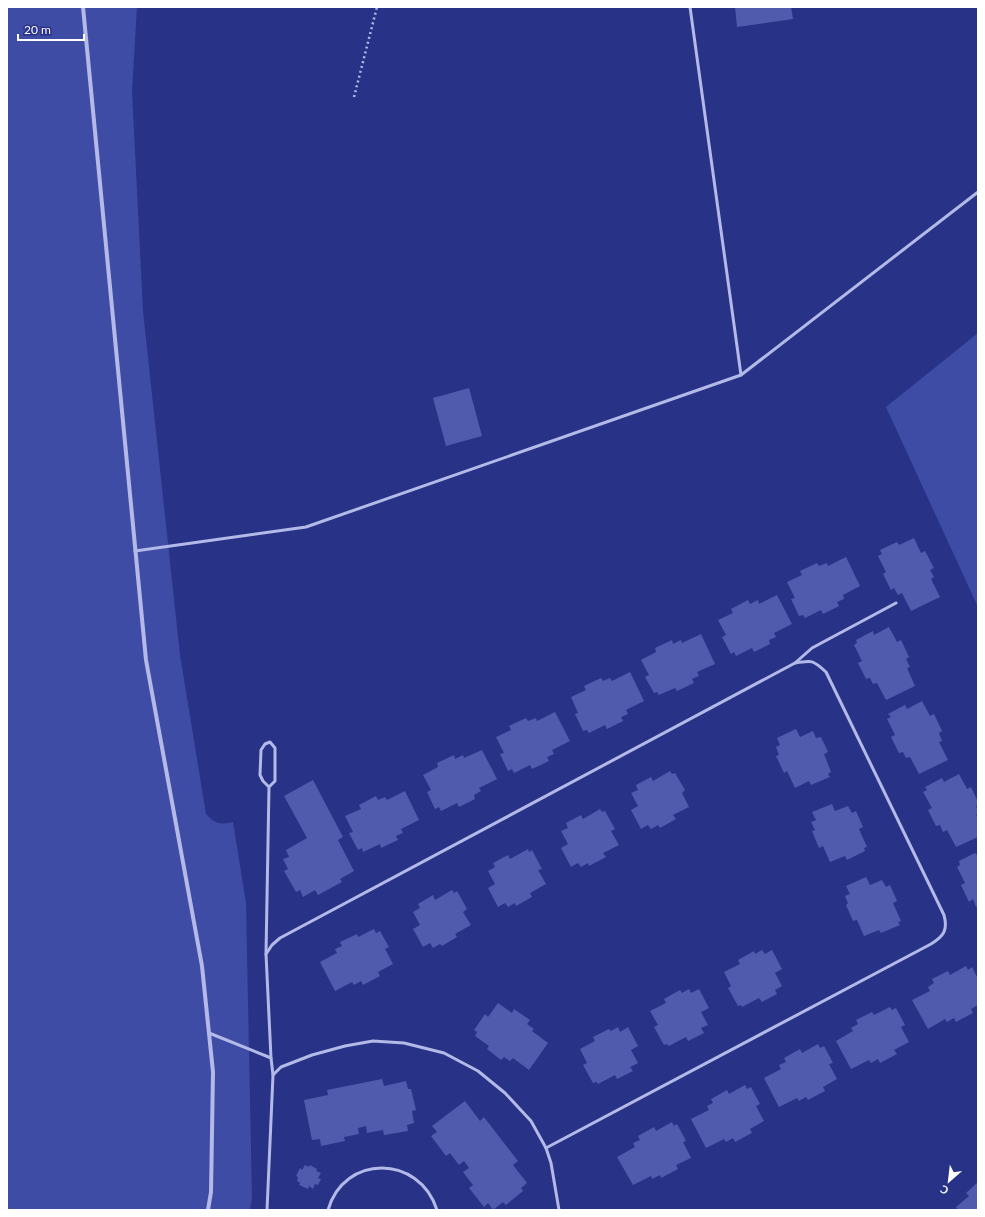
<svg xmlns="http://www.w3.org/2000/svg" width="985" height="1217" viewBox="0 0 985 1217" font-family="Lato,sans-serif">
  <rect width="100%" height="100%" fill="#283287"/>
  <g fill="#3f4ca5">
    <path d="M 7,7 L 137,7 L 132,91 L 143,311 L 180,655 L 206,814 C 216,824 219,825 233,822 L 246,903 L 252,1198 L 250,1210 L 7,1210 Z"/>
    <path d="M 978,333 L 978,607 L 886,407 Z"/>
  </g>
  <g fill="#505bae">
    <path d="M 735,7 L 791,7 L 793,19 L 737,27 Z"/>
    <path d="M 469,388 L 482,436 L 446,446 L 433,398 Z"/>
    <path d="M 914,538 L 921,553 L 925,551 L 934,568 L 930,570 L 934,577 L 931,579 L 940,597 L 911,611 L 902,593 L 898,595 L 894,588 L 891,590 L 883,574 L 886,572 L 878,556 L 882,554 L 880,550 L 897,542 L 899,545 Z"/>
    <path d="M 846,557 L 860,586 L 843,595 L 844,599 L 837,602 L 839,606 L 823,614 L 821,610 L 805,618 L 803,615 L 799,616 L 791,599 L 795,598 L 787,582 L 802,575 L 800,571 L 817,563 L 819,566 L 827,563 L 828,566 Z"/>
    <path d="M 777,595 L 792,624 L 774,633 L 776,637 L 769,640 L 770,644 L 754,652 L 752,648 L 736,656 L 734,652 L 731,654 L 722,637 L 726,635 L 718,620 L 733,613 L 731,609 L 748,600 L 750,604 L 758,600 L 759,604 Z"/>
    <path d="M 889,627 L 897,642 L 901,640 L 909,657 L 906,659 L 910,667 L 907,668 L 915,686 L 886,700 L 877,683 L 873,684 L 870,678 L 866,679 L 858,663 L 862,661 L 854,645 L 857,643 L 856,640 L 873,631 L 874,635 Z"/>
    <path d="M 701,634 L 715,664 L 697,672 L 699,676 L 692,679 L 694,683 L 677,691 L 675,688 L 659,695 L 657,692 L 654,693 L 645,677 L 649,675 L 641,660 L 656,652 L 655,648 L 672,640 L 673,644 L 681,640 L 682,643 Z"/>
    <path d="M 630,672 L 644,701 L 626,710 L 628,714 L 621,717 L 623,721 L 607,729 L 605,725 L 589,733 L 587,730 L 583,731 L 575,714 L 578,713 L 571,697 L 586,690 L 584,686 L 601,678 L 603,681 L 610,678 L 612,681 Z"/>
    <path d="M 922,701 L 930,716 L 934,714 L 942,731 L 939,733 L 942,741 L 939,742 L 948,760 L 919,774 L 910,757 L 906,758 L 903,752 L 899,753 L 891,737 L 895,735 L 887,719 L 891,717 L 888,714 L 905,705 L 907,709 Z"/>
    <path d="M 555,712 L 570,741 L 552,750 L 554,754 L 547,757 L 549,761 L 532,769 L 530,765 L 514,773 L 512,769 L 508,771 L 500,754 L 504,753 L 496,737 L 511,730 L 509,726 L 526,718 L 528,721 L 536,718 L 537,721 Z"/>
    <path d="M 796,729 L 800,737 L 813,731 L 816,738 L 821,737 L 828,752 L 824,754 L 831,772 L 828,774 L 830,777 L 811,785 L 809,781 L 795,788 L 787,771 L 784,773 L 776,756 L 779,755 L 776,747 L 780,745 L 777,738 Z"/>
    <path d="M 482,750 L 497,779 L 479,788 L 481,791 L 474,795 L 475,799 L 459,807 L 457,803 L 441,811 L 439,807 L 435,809 L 427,792 L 431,790 L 423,775 L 438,767 L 437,763 L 454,755 L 455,759 L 463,755 L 464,758 Z"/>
    <path d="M 670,771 L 672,774 L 675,773 L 685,790 L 682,793 L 689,807 L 673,815 L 676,819 L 660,828 L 658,825 L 651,829 L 648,825 L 641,829 L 631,810 L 638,806 L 631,793 L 638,790 L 636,785 L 651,777 L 653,781 Z"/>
    <path d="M 959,774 L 967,789 L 971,787 L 978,802 L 978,805 L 976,806 L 978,811 L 978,814 L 976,815 L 978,819 L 978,837 L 956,847 L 947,830 L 943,832 L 940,825 L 936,826 L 928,810 L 932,808 L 923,792 L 927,790 L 925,787 L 942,778 L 944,782 Z"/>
    <path d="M 313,780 L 343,837 L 338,840 L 354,871 L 340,879 L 342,882 L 318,895 L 315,890 L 303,897 L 300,890 L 296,892 L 284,871 L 288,869 L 283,859 L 289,857 L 286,850 L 307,838 L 284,796 Z"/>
    <path d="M 405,791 L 419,820 L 401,829 L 403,833 L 396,836 L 398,840 L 381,848 L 380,844 L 363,852 L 362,848 L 358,850 L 349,833 L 353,832 L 345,816 L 361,809 L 359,805 L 376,796 L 378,800 L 385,797 L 387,800 Z"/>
    <path d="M 832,804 L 835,811 L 848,806 L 852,813 L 856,811 L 863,827 L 859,829 L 867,847 L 864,848 L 865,851 L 847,860 L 845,856 L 830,862 L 823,846 L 819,848 L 812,831 L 815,830 L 811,822 L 816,820 L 812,812 Z"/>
    <path d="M 600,809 L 602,812 L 605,811 L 615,829 L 611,831 L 619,845 L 603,853 L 606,857 L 589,866 L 588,863 L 581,867 L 578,863 L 571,867 L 561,848 L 568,844 L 561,831 L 568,828 L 566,823 L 581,815 L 583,819 Z"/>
    <path d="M 528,849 L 529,852 L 532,850 L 542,869 L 538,870 L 546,884 L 530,893 L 532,897 L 516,906 L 515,903 L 508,907 L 505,903 L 498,907 L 488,888 L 495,884 L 488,871 L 495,867 L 493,863 L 508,855 L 510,859 Z"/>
    <path d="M 975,853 L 978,856 L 978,906 L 976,907 L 973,899 L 969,902 L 961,885 L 965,883 L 957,867 L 960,865 L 959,861 Z"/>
    <path d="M 866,877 L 870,885 L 882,880 L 886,887 L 890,885 L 897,901 L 893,903 L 901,921 L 898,922 L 900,925 L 881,933 L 879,930 L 864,936 L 857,920 L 853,921 L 846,905 L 848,903 L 845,896 L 850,894 L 846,886 Z"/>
    <path d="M 452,890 L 454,893 L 457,891 L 467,909 L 463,912 L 471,925 L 455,934 L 457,937 L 442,946 L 440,944 L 433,948 L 430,943 L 423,947 L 413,929 L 420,925 L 413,912 L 420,908 L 418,904 L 433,895 L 435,900 Z"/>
    <path d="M 374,929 L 376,933 L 380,931 L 389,947 L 385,949 L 393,964 L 378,972 L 380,976 L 363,985 L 361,981 L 354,985 L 352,982 L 335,991 L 320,962 L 337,953 L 335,949 L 342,946 L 340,942 L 357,934 L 358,937 Z"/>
    <path d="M 762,950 L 765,954 L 772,950 L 782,969 L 775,973 L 782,986 L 775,990 L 777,994 L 762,1002 L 759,998 L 742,1007 L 741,1005 L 738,1006 L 728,988 L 731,986 L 724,972 L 740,964 L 738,960 L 754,951 L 755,954 Z"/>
    <path d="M 966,966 L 968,970 L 972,967 L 978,979 L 978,1005 L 971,1009 L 973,1013 L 956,1022 L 954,1018 L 947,1022 L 945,1019 L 928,1029 L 912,1000 L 930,991 L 928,987 L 934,983 L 932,979 L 948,971 L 950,975 Z"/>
    <path d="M 689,989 L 691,993 L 699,989 L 709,1008 L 701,1012 L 708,1025 L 701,1028 L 704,1033 L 688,1041 L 686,1037 L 669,1046 L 667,1044 L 664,1045 L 654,1027 L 658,1025 L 650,1011 L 666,1003 L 664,999 L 680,990 L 682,993 Z"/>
    <path d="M 498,1003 L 512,1013 L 514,1009 L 530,1020 L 527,1024 L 534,1029 L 532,1031 L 548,1043 L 529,1070 L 513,1058 L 510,1061 L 504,1057 L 501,1060 L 487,1049 L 489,1046 L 475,1036 L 477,1032 L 474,1030 L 485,1014 L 488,1017 Z"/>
    <path d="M 890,1007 L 892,1010 L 896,1008 L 905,1025 L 901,1027 L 909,1042 L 894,1050 L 897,1054 L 880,1063 L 878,1059 L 871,1063 L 869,1060 L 851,1069 L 836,1041 L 853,1031 L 851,1028 L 858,1024 L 856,1020 L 872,1012 L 874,1015 Z"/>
    <path d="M 618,1027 L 620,1032 L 628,1027 L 638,1046 L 631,1050 L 638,1063 L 630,1067 L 633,1071 L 617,1079 L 615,1075 L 598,1084 L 597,1082 L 593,1083 L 583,1065 L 587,1063 L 580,1049 L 595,1041 L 593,1037 L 609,1029 L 611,1031 Z"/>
    <path d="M 818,1044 L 820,1048 L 824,1046 L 833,1063 L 829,1064 L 837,1079 L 823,1087 L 825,1091 L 808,1100 L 806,1097 L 799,1101 L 797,1098 L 779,1107 L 764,1078 L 781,1069 L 779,1065 L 786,1062 L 784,1058 L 800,1049 L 802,1053 Z"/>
    <path d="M 382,1079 L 384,1086 L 406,1081 L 408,1089 L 411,1089 L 416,1110 L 412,1111 L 414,1123 L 407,1125 L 408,1131 L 384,1135 L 383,1130 L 367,1133 L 366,1126 L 358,1128 L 359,1134 L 344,1137 L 345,1141 L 321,1146 L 320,1139 L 312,1140 L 304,1100 L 328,1095 L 327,1090 Z"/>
    <path d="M 745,1085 L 747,1089 L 751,1087 L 760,1104 L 756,1106 L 764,1121 L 750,1129 L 752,1133 L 735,1142 L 733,1138 L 726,1142 L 724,1139 L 706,1148 L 691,1119 L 709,1110 L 707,1106 L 713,1103 L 711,1099 L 727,1090 L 729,1094 Z"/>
    <path d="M 465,1101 L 480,1121 L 484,1117 L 518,1161 L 513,1165 L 527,1183 L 521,1188 L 523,1191 L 506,1205 L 503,1202 L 493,1210 L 488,1203 L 484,1207 L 469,1188 L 473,1185 L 463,1172 L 469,1168 L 464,1161 L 459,1165 L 450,1153 L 446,1156 L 431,1136 L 437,1132 L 432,1126 Z"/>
    <path d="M 672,1122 L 674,1126 L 677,1124 L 686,1141 L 683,1142 L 691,1158 L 676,1165 L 678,1169 L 661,1178 L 660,1175 L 652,1179 L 651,1176 L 633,1185 L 617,1157 L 635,1147 L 633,1143 L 640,1140 L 638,1136 L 654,1127 L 656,1131 Z"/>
    <path d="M 305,1165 L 309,1167 L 310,1165 L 317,1169 L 316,1171 L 321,1173 L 318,1178 L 321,1179 L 318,1185 L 315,1184 L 313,1189 L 309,1186 L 308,1189 L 299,1185 L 300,1183 L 297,1181 L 298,1177 L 296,1176 L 300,1168 L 302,1170 Z"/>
    <path d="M 978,1182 L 978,1210 L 958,1210 L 956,1207 L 969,1196 L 966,1193 Z"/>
  </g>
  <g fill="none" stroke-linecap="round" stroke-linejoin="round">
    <path stroke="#b3bae8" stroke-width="2.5" stroke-dasharray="2 3" stroke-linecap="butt" d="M 354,97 L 377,7"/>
    <g stroke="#b3bae8" stroke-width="3">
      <path d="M 690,7 L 741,375 L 978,192"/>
      <path d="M 135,551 L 306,527 L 741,375"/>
      <path d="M 269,787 L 263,781 L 260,775 L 261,750 L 265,744 L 270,742 L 275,748 L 275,781 L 269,787 L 266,954 L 271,1058"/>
      <path d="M 266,954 L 272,945 L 280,938 L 795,663 L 812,648 L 896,603"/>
      <path d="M 209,1033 L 271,1058 L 273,1075 L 267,1210"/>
      <path d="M 273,1075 L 281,1067 L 312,1055 L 345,1046 L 373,1041 L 404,1043 L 444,1053 L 478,1071 L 505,1093 L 531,1121 L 546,1148 L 551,1163 L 559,1210"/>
      <path d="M 546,1148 L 931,944 C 944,936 948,930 944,915 L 826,672 C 813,660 812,660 795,663"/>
      <path d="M 328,1210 C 344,1154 419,1154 437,1210"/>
    </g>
    <path stroke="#b3bae8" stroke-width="4" d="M 83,7 L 146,660 L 202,966 L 213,1072 L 211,1192 L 208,1210"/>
  </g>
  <rect width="985" height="1217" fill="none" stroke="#ffffff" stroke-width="16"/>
  <g transform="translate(949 1181) rotate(208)" stroke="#283287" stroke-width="3" paint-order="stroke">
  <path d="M0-3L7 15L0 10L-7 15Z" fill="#ffffff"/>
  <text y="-6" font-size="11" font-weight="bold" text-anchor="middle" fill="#ffffff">С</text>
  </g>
  <path d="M18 34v6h66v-6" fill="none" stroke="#ffffff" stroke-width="2"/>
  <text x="24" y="34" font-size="12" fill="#ffffff" stroke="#283287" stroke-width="3" paint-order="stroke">20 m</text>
</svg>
